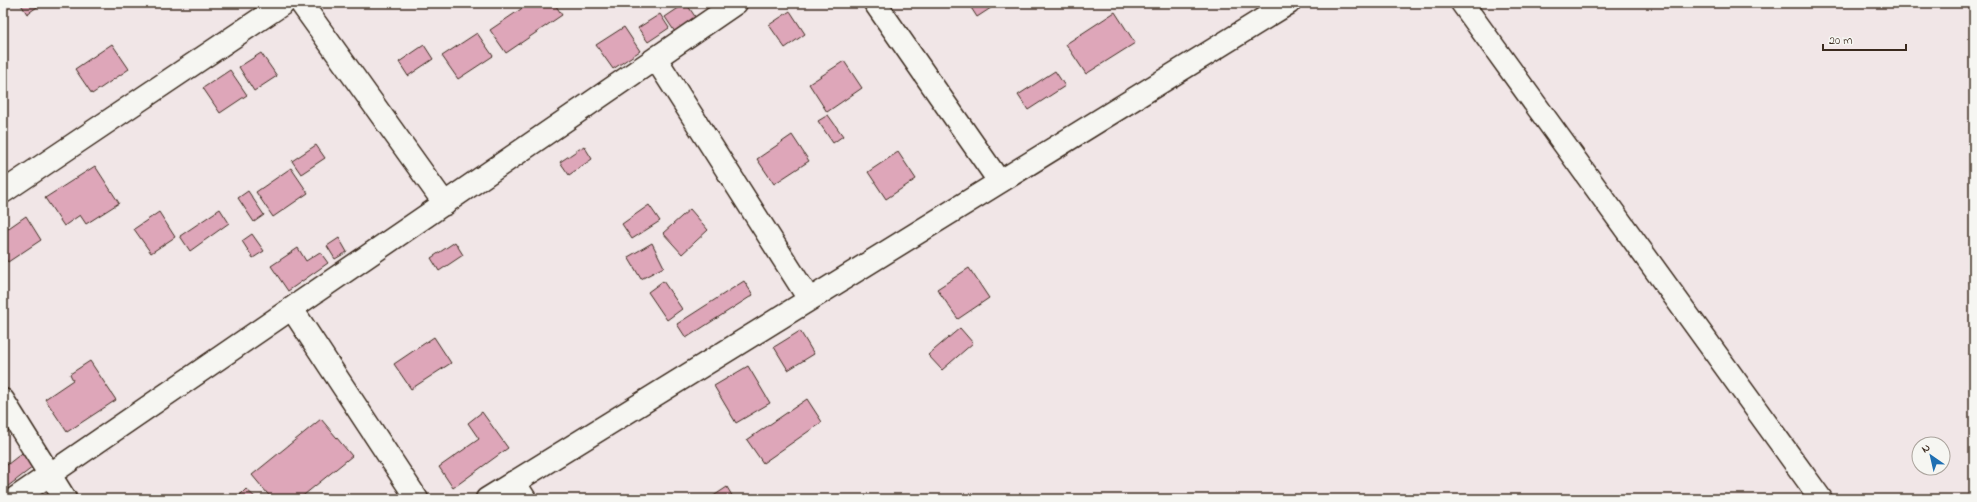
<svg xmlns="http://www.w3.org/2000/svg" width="1977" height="502" viewBox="0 0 1977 502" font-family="'Indie Flower',sans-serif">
  <rect width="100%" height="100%" fill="#f1e6e7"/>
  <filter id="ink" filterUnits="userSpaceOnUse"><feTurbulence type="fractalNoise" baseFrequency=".025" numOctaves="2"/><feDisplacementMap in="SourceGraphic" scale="8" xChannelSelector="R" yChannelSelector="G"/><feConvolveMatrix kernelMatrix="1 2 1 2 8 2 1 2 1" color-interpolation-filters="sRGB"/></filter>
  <g filter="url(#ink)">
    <g fill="#dea6b9" stroke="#3b2a1e">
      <path d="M 20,3 L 43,3 L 27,14 Z"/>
      <path d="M 530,3 L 554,3 L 562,15 L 506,53 L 490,30 Z"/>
      <path d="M 686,3 L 696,18 L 675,32 L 665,17 Z"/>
      <path d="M 968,3 L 997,3 L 997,4 L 977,17 Z"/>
      <path d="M 790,11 L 805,34 L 785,48 L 769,25 Z"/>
      <path d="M 1115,12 L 1135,43 L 1086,74 L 1066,44 Z"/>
      <path d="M 660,14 L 669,28 L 648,42 L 638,28 Z"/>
      <path d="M 624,27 L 640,51 L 613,69 L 596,45 Z"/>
      <path d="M 477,33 L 493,56 L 458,79 L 442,56 Z"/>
      <path d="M 112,44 L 129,69 L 92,94 L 75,69 Z"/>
      <path d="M 424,45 L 433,59 L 408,76 L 399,62 Z"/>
      <path d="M 261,53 L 277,76 L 254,91 L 239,67 Z"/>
      <path d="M 844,61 L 862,88 L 827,112 L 809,84 Z"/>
      <path d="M 230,70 L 247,95 L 220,113 L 203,88 Z"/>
      <path d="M 1055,71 L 1065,86 L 1028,110 L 1018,95 Z"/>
      <path d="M 828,115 L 843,136 L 833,143 L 818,121 Z"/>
      <path d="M 792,135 L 809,161 L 774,184 L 757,159 Z"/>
      <path d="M 316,145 L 325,158 L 301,174 L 292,161 Z"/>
      <path d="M 584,146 L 592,159 L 569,175 L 560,162 Z"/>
      <path d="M 898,152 L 916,179 L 886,199 L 868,172 Z"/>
      <path d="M 95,166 L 119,203 L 86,224 L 80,215 L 64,226 L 45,198 Z"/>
      <path d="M 291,168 L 308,193 L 273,217 L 256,192 Z"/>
      <path d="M 248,191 L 264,215 L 254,222 L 238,198 Z"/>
      <path d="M 649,205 L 660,221 L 632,239 L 622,224 Z"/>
      <path d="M 220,209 L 229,223 L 190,251 L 180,236 Z"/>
      <path d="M 690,209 L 708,230 L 682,254 L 663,233 Z"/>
      <path d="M 159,212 L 175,237 L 151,253 L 134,229 Z"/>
      <path d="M 26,216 L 41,240 L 8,262 L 3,255 L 3,232 Z"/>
      <path d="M 252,234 L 264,251 L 253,258 L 242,241 Z"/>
      <path d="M 339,238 L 347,252 L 335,259 L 327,246 Z"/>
      <path d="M 455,242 L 463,255 L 439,271 L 431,258 Z"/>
      <path d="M 652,243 L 664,267 L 641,279 L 628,257 Z"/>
      <path d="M 298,248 L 306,261 L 320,252 L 328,263 L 288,291 L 271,266 Z"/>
      <path d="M 969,268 L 989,298 L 958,319 L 937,289 Z"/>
      <path d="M 663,281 L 682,309 L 667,320 L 648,292 Z"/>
      <path d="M 744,281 L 753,295 L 686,338 L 677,324 Z"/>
      <path d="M 960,328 L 973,343 L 942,370 L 928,355 Z"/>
      <path d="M 800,331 L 814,354 L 788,370 L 774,347 Z"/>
      <path d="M 434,337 L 451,363 L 411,389 L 394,364 Z"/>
      <path d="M 90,361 L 116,400 L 67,432 L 45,399 L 73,380 L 70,374 Z"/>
      <path d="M 748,366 L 770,403 L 736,423 L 714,386 Z"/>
      <path d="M 807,399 L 822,422 L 763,463 L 747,440 Z"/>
      <path d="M 482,412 L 508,448 L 453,488 L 439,467 L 479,439 L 468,423 Z"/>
      <path d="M 321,419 L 352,456 L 299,499 L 272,499 L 252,475 Z"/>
      <path d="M 26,450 L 37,464 L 3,490 L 3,468 Z"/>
      <path d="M 727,487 L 734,499 L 709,499 Z"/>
      <path d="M 246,489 L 257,499 L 236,499 Z"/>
    </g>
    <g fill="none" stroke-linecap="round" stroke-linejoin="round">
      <g stroke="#3b2a1e" stroke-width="25">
        <g id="street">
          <path d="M 301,3 L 445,204"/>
          <path d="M 875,3 L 999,181"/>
          <path d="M 1462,3 L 1821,499"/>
          <path d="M 656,59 L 809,299"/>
          <path d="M 3,192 L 284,3"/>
          <path d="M 292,309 L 417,499"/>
          <path d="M 3,400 L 65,499"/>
          <path d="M 514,482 L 525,499"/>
          <path d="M 14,499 L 736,3"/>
          <path d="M 487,499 L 1289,3"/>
        </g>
      </g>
      <use href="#street" stroke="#f6f6f2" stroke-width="22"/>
    </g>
  </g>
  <rect width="1977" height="502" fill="none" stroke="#f6f6f2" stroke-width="16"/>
  <rect x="8" y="8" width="1961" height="486" fill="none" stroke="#3b2a1e" stroke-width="1.5" filter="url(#ink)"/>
  <g transform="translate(1931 456) rotate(326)"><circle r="19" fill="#f6f6f2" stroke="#aba49d"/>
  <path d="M0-3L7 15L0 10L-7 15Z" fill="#1f6fb2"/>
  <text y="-6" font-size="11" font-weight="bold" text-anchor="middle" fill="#3b2a1e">N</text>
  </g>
  <path d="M1823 44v6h83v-6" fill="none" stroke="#3b2a1e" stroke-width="2"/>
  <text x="1829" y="44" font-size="12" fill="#3b2a1e" stroke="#f6f6f2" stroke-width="3" paint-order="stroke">20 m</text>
</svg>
